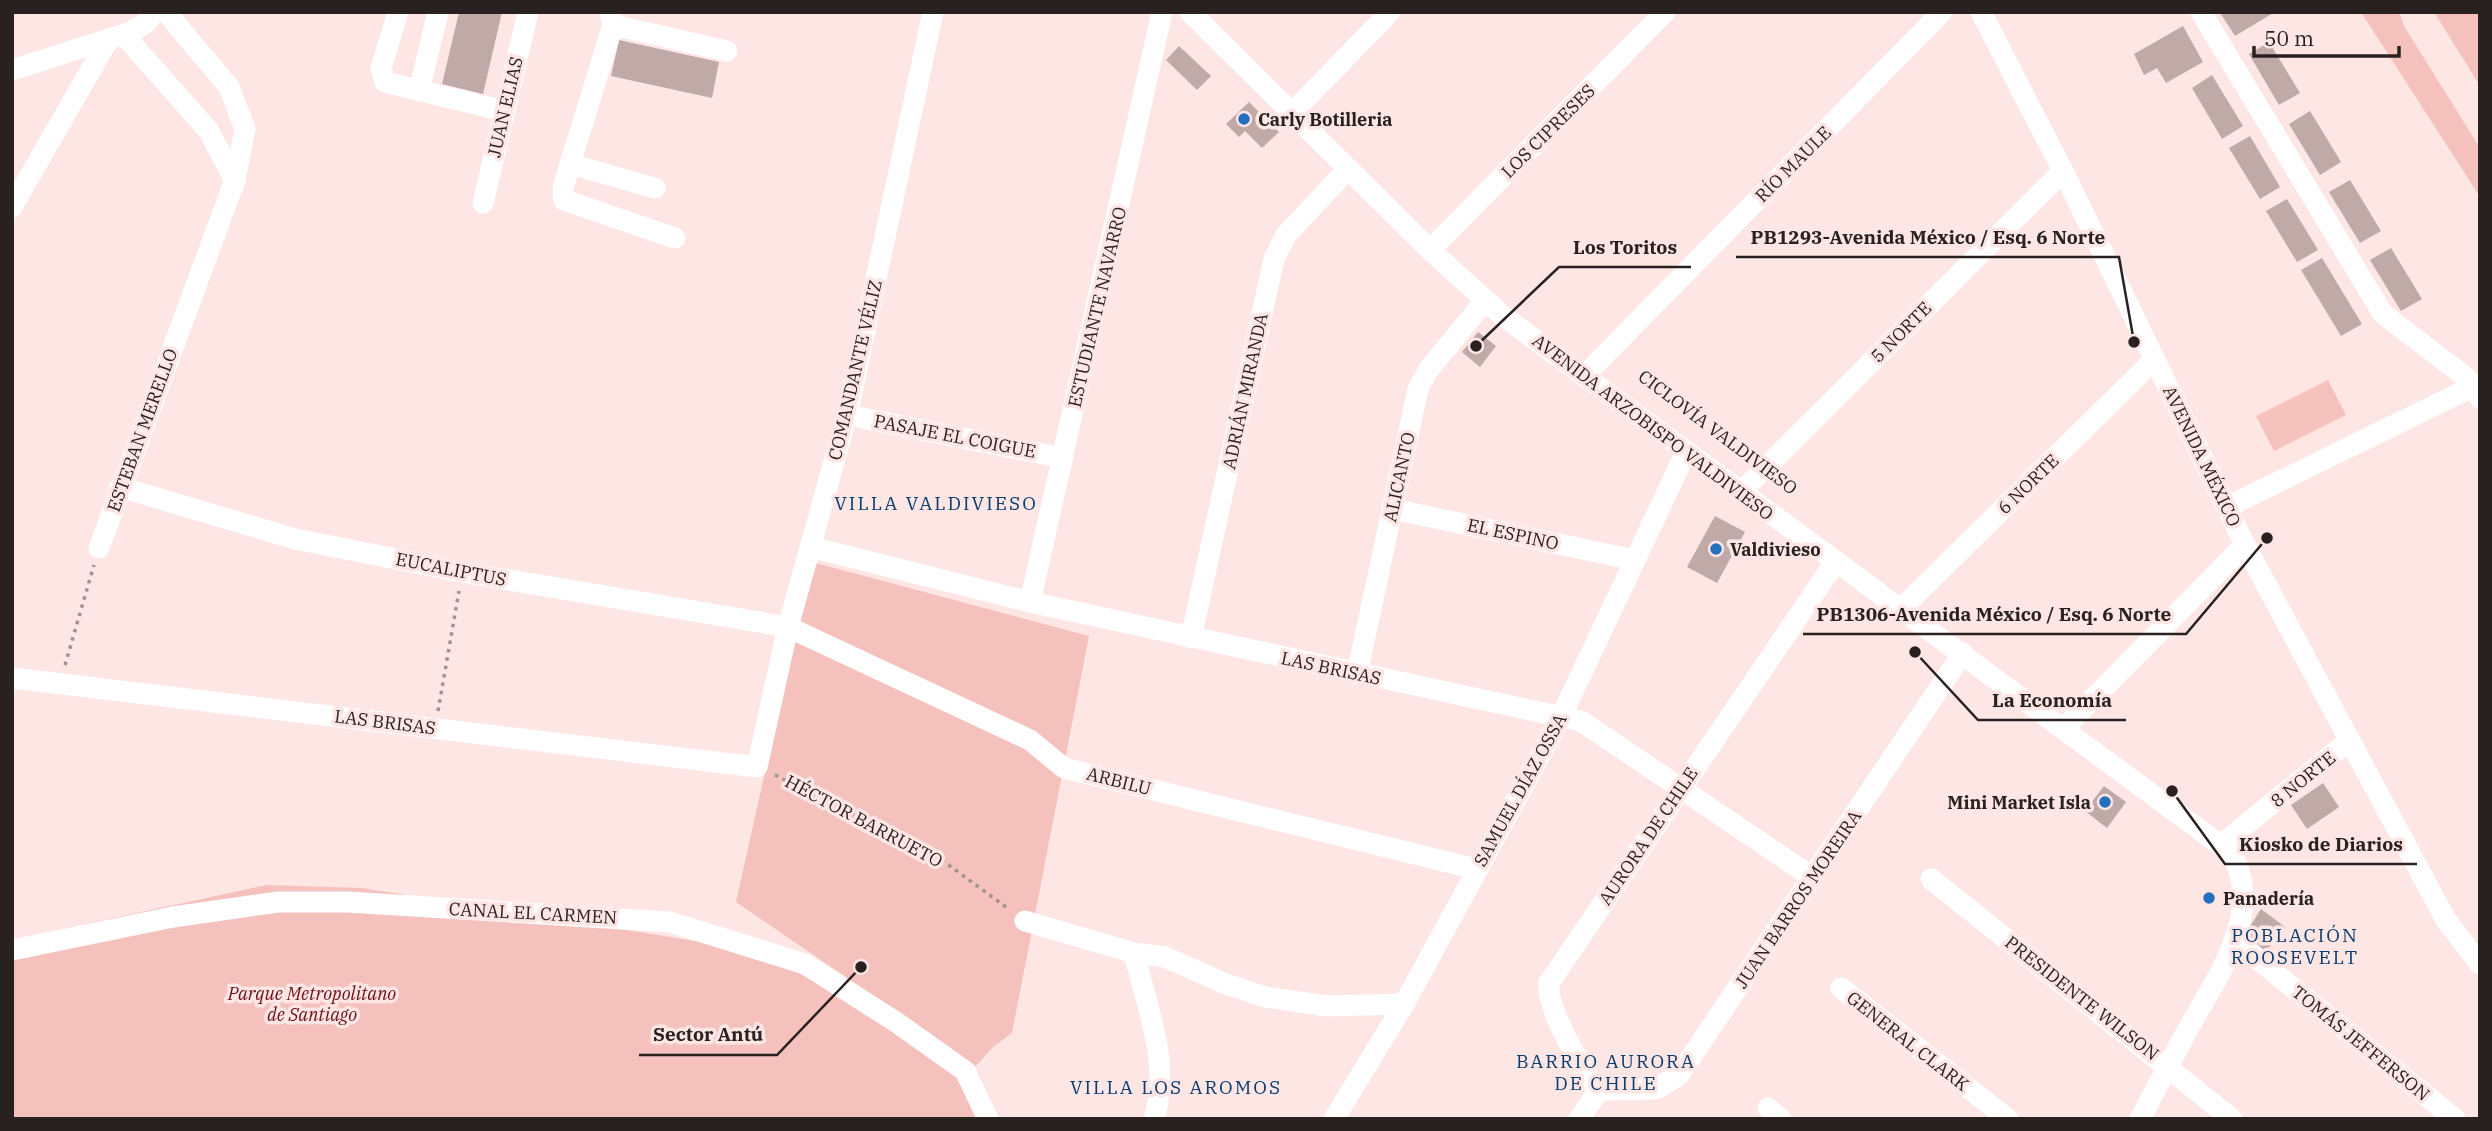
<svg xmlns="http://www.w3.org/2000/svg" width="2492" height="1131" viewBox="0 0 2492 1131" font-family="'IBM Plex Serif',serif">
  <rect width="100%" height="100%" fill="#fde6e4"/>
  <g fill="#f5c1bd">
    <path d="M 2361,12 L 2399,12 L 2404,26 L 2480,148 L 2480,197 Z"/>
    <path d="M 2434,12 L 2480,12 L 2480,86 Z"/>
    <path d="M 2328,380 L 2346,415 L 2274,451 L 2256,416 Z"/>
    <path d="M 812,562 L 1089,636 L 1012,1033 L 993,1047 L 976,1066 L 736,902 Z"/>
    <path d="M 266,885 L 362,888 L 714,944 L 754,955 L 808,977 L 898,1033 L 963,1079 L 982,1119 L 12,1119 L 12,940 Z"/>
  </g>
  <g fill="#c0aaa8">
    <path d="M 459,12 L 502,12 L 483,94 L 442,84 Z"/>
    <path d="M 2223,12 L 2275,12 L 2235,36 L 2221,14 Z"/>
    <path d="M 2183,26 L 2203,62 L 2166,83 L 2157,68 L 2144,75 L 2134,54 Z"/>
    <path d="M 619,40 L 719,62 L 712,98 L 611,76 Z"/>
    <path d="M 2269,42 L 2300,93 L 2279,105 L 2249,54 Z"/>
    <path d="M 1179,46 L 1211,76 L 1197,90 L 1166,60 Z"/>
    <path d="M 2212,75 L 2243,126 L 2222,139 L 2192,88 Z"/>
    <path d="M 1249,102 L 1279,132 L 1262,148 L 1245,131 L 1239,137 L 1226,124 Z"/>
    <path d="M 2310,111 L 2341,162 L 2320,175 L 2289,124 Z"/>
    <path d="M 2250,136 L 2280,187 L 2260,199 L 2229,148 Z"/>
    <path d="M 2350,180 L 2381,231 L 2360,243 L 2329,192 Z"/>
    <path d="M 2287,199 L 2318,250 L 2297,262 L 2266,211 Z"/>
    <path d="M 2391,248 L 2422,299 L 2401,311 L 2370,260 Z"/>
    <path d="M 2322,258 L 2362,324 L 2341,336 L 2301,270 Z"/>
    <path d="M 1478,332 L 1496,346 L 1480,367 L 1462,352 Z"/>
    <path d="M 1715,516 L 1745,532 L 1717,583 L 1687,567 Z"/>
    <path d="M 2323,783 L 2339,807 L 2307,829 L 2291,805 Z"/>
    <path d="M 2104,786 L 2126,802 L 2107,828 L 2085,811 Z"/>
    <path d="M 2261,909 L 2285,927 L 2266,952 L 2251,938 L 2249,928 Z"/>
  </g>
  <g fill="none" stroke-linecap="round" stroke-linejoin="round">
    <g stroke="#a1918f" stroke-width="3.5" stroke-dasharray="3.5 5" stroke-linecap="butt">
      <path d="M 65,665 L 94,565"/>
      <path d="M 438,711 L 459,591"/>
      <path d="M 775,775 L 931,852 L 1010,910"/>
    </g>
    <g stroke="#fff" stroke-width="21">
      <path d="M 398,12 L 381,68 L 385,82 L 504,111"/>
      <path d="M 610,12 L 613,25 L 570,164 L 655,188"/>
      <path d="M 1190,12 L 1430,250 L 1503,316 L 2230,852 C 2267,909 2216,979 2188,1029 C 2172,1059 2156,1089 2140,1119"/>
      <path d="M 1981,12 L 2063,171 L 2245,545 L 2446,920 L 2480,964"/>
      <path d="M 2201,12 L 2383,314 L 2467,378 L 2480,398"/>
      <path d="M 613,25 L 727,51"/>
      <path d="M 124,35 L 208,130 L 235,180"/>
      <path d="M 12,70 L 131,32 L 146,23 L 154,12"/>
      <path d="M 419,91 L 438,12"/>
      <path d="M 1291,114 L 1390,12"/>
      <path d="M 570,164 L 563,188 L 564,200 L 675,238"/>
      <path d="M 483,203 L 528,12"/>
      <path d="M 12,207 L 108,40"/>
      <path d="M 1430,250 L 1665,12"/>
      <path d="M 1584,376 L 1942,12"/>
      <path d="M 847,415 L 1063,458"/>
      <path d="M 120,487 L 295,539 L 462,572 L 788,627 L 1030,740 L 1064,768 L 1476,869"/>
      <path d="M 1740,493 L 2063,171"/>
      <path d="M 2227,507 L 2474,386"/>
      <path d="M 1392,509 L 1635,560"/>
      <path d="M 811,547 L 1030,602 L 1581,721 L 1812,877"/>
      <path d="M 99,548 L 235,180 L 245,129 L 229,87 L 166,12"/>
      <path d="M 1030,602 L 1162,12"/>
      <path d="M 1902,608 L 2154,360"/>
      <path d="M 1191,638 L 1274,259 L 1286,235 L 1348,169"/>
      <path d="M 1357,674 L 1418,389 L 1429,369 L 1485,301"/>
      <path d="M 12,678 L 757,767 L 788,627 L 847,415 L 933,12"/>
      <path d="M 2064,728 L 2245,545"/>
      <path d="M 2222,844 L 2350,740"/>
      <path d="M 1931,879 L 2232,1119"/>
      <path d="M 1025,921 L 1134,953 L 1165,957 L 1226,984 L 1265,997 L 1326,1006 L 1404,1004"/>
      <path d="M 2234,940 L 2455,1119"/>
      <path d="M 12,950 L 173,917 L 278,902 L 347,902 L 670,922 L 805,964 L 896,1022 L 965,1071 L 988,1119"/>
      <path d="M 1134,953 C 1147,1007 1171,1064 1154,1119"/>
      <path d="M 1841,988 L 2008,1119"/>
      <path d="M 1599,1090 C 1583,1072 1545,1006 1549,983 L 1836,561"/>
      <path d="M 1599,1090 L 1656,1089 L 1679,1075 L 1963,653"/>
      <path d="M 1768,1108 L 1781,1119"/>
      <path d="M 1334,1119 L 1404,1004 L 1561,717 L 1686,452"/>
      <path d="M 1579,1119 L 1599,1090"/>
    </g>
  </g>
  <g fill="#2370bf" stroke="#fde6e4" stroke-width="2.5">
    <circle cx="1244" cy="119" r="7"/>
    <circle cx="1716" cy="549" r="7"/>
    <circle cx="2105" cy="802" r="7"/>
    <circle cx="2209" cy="898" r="7"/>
  </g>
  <g text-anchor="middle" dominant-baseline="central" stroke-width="7" stroke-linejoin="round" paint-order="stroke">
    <g font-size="18" fill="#292120" stroke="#fde6e4">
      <text transform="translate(505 107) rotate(-77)">JUAN ELIAS</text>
      <text transform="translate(1548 131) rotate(-45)">LOS CIPRESES</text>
      <text transform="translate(1793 164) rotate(-45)">RÍO MAULE</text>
      <text transform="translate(1097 307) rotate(-77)">ESTUDIANTE NAVARRO</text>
      <text transform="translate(1901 332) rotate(-45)">5 NORTE</text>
      <text transform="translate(855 370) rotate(-77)">COMANDANTE VÉLIZ</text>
      <text transform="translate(1245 391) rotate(-78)">ADRIÁN MIRANDA</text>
      <text transform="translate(1653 427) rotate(37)">AVENIDA ARZOBISPO VALDIVIESO</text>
      <text transform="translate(142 430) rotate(-70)">ESTEBAN MERELLO</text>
      <text transform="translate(1718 432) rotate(37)">CICLOVÍA VALDIVIESO</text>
      <text transform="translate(955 436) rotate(11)">PASAJE EL COIGUE</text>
      <text transform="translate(2202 456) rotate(64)">AVENIDA MÉXICO</text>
      <text transform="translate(1399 477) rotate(-78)">ALICANTO</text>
      <text transform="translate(2028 484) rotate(-44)">6 NORTE</text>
      <text transform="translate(1513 534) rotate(12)">EL ESPINO</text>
      <text transform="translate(451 569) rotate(11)">EUCALIPTUS</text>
      <text transform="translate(1331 668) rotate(12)">LAS BRISAS</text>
      <text transform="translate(385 722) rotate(7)">LAS BRISAS</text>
      <text transform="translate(2303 779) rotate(-39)">8 NORTE</text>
      <text transform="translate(1119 781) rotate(14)">ARBILU</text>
      <text transform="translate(1520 790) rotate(-61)">SAMUEL DÍAZ OSSA</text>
      <text transform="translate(864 821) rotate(28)">HÉCTOR BARRUETO</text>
      <text transform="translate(1648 836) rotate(-56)">AURORA DE CHILE</text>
      <text transform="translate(1798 899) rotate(-56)">JUAN BARROS MOREIRA</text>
      <text transform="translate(533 913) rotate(3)">CANAL EL CARMEN</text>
      <text transform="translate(2082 998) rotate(38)">PRESIDENTE WILSON</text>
      <text transform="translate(1908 1041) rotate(38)">GENERAL CLARK</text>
      <text transform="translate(2361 1043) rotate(39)">TOMÁS JEFFERSON</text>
    </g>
    <g font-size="18" font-weight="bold" fill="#292120" stroke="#fde6e4" text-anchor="start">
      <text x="1258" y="119">Carly Botilleria</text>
      <text x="1730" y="549">Valdivieso</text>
      <text x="2091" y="802" text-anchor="end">Mini Market Isla</text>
      <text x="2223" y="898">Panadería</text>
    </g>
    <g font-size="18" font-style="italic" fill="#6e0f17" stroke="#fde6e4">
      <text x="312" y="993">Parque Metropolitano<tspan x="312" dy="21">de Santiago</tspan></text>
    </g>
    <g font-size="19" letter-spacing="2" fill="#0b3d6f" stroke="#fde6e4">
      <text x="936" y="503">VILLA VALDIVIESO</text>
      <text x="2295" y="935">POBLACIÓN<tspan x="2295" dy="22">ROOSEVELT</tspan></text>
      <text x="1606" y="1061">BARRIO AURORA<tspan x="1606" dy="22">DE CHILE</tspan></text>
      <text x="1176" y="1087">VILLA LOS AROMOS</text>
    </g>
  </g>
  <path fill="none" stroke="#292120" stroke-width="2.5" d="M2134 342L2119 257H1736M1476 346L1559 267H1691M2267 538L2186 634H1803M1915 652L1978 720H2126M2172 791L2225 864H2417M861 967L777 1055H639"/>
  <g fill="#292120" stroke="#fde6e4" stroke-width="2.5">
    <circle cx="2134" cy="342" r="7"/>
    <circle cx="1476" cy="346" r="7"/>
    <circle cx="2267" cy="538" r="7"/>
    <circle cx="1915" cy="652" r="7"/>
    <circle cx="2172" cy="791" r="7"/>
    <circle cx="861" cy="967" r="7"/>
  </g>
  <g font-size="19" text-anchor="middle" font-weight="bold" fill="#292120" stroke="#fde6e4" stroke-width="7" stroke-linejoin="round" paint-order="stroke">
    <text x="1928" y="244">PB1293-Avenida México / Esq. 6 Norte</text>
    <text x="1625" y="254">Los Toritos</text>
    <text x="1994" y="621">PB1306-Avenida México / Esq. 6 Norte</text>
    <text x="2052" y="707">La Economía</text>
    <text x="2321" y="851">Kiosko de Diarios</text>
    <text x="708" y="1041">Sector Antú</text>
  </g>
  <rect width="2492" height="1131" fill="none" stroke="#292120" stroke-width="28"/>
  <path d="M2254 46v10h145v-10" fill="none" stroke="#292120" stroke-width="3.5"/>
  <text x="2264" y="46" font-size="21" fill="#292120" stroke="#fde6e4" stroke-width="5" paint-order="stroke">50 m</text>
</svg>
